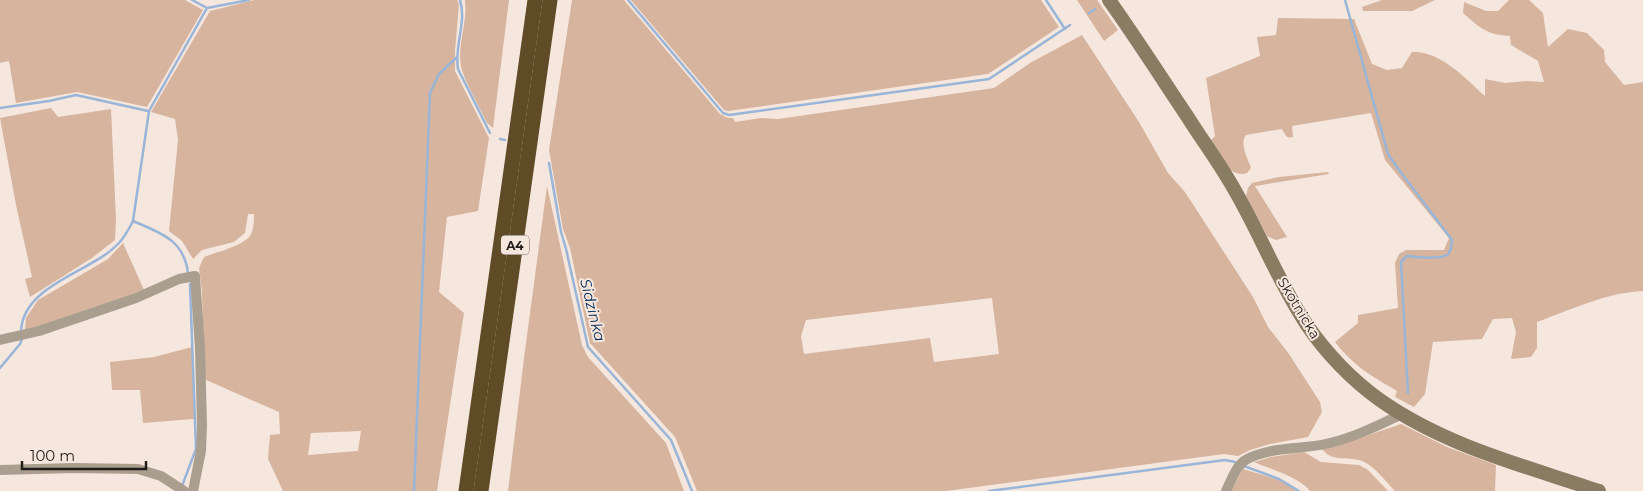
<svg xmlns="http://www.w3.org/2000/svg" width="1643" height="491" viewBox="0 0 1643 491" font-family="Montserrat,sans-serif">
  <rect width="100%" height="100%" fill="#f6e7de"/>
  <g fill="#d6b49e" fill-rule="evenodd">
    <path d="M 0,0 L 185,0 L 203,10 L 147,107 L 77,92 L 16,103 L 9,61 L 0,63 Z"/>
    <path d="M 254,0 L 457,0 L 459,4 L 455,51 L 455,71 L 489,138 L 478,211 L 447,217 L 439,292 L 464,313 L 437,491 L 283,491 L 268,459 L 270,435 L 280,434 L 279,412 L 204,379 L 202,291 L 199,268 L 204,257 C 216,252 240,247 249,237 C 254,232 254,221 254,214 L 248,214 L 245,233 L 234,242 L 202,250 L 193,259 L 182,241 L 169,231 L 178,140 L 175,119 L 151,112 L 210,11 ZM 361,431 L 358,451 L 308,455 L 311,433 Z"/>
    <path d="M 465,0 L 509,0 L 493,128 L 487,123 C 481,110 463,78 461,66 C 457,44 468,22 465,0 Z"/>
    <path d="M 572,0 L 624,0 L 720,114 L 728,118 L 733,118 L 735,122 L 761,118 L 778,119 L 994,88 L 1030,63 L 1082,35 L 1139,122 L 1168,173 L 1185,192 L 1253,297 L 1268,327 L 1289,354 L 1320,402 L 1322,412 L 1308,437 L 1270,444 L 1250,450 L 1238,456 L 1224,454 L 946,491 L 697,491 L 675,437 L 590,343 L 570,248 L 563,229 L 549,150 ZM 992,298 L 999,354 L 934,362 L 930,338 L 804,354 L 801,336 L 806,320 Z"/>
    <path d="M 631,0 L 1041,0 L 1059,27 L 988,74 L 728,111 L 724,110 Z"/>
    <path d="M 1077,0 L 1097,0 L 1118,30 L 1104,41 Z"/>
    <path d="M 1382,0 L 1435,0 L 1412,11 L 1363,11 L 1362,7 Z"/>
    <path d="M 1509,0 L 1529,0 L 1543,13 L 1548,47 L 1568,29 L 1587,33 L 1604,50 L 1605,62 L 1624,85 L 1643,82 L 1643,291 C 1608,292 1570,310 1537,322 L 1537,348 L 1531,357 L 1511,359 L 1516,332 L 1512,318 L 1493,319 L 1482,339 L 1433,342 L 1425,394 L 1414,407 L 1395,397 L 1397,391 C 1370,375 1355,367 1335,342 L 1358,323 L 1358,315 L 1398,308 L 1395,263 L 1399,254 L 1406,250 L 1444,250 L 1449,238 L 1385,160 L 1371,113 L 1292,126 L 1293,137 C 1284,139 1287,134 1281,129 L 1246,135 C 1239,144 1248,158 1251,168 L 1247,173 C 1228,179 1219,154 1210,141 L 1215,136 L 1206,78 L 1260,56 L 1257,37 L 1276,35 L 1278,18 L 1354,19 L 1372,64 L 1387,70 L 1402,68 L 1412,52 C 1440,50 1466,79 1485,96 L 1485,79 L 1505,83 L 1526,81 L 1544,82 L 1538,61 L 1511,45 L 1510,36 C 1487,35 1480,28 1463,13 L 1464,2 L 1486,11 L 1498,11 Z"/>
    <path d="M 51,108 L 58,117 L 111,109 L 116,219 L 115,240 L 92,258 L 30,297 L 25,279 L 32,277 L 16,205 L 0,118 Z"/>
    <path d="M 1328,172 L 1329,174 L 1255,186 L 1287,237 L 1276,240 L 1267,236 L 1246,196 L 1248,188 L 1252,183 L 1279,177 Z"/>
    <path d="M 547,186 L 582,345 L 588,357 L 666,443 L 684,491 L 508,491 L 524,358 Z"/>
    <path d="M 123,243 L 144,290 L 25,331 L 26,318 L 38,300 L 108,259 Z"/>
    <path d="M 192,347 L 194,419 L 143,423 L 140,390 L 112,390 L 110,362 L 154,357 Z"/>
    <path d="M 1401,424 L 1447,447 L 1496,465 L 1495,491 L 1395,491 C 1385,481 1375,466 1362,461 C 1345,455 1334,464 1321,448 L 1334,447 Z"/>
    <path d="M 1304,452 L 1321,462 L 1359,465 L 1368,470 L 1388,491 L 1310,491 C 1299,477 1270,469 1254,462 L 1271,457 Z"/>
    <path d="M 1243,469 L 1279,480 L 1297,491 L 1231,491 Z"/>
  </g>
  <g fill="none" stroke-linecap="round" stroke-linejoin="round">
    <g stroke="#99b5d7" stroke-width="2.5">
      <path d="M 192,0 L 207,8"/>
      <path d="M 460,0 C 467,22 454,46 458,69 L 490,133"/>
      <path d="M 628,0 L 723,113 L 729,115 L 989,79 L 1070,25"/>
      <path d="M 1046,0 L 1065,29"/>
      <path d="M 1345,0 L 1388,154 L 1399,170 L 1452,240 C 1451,244 1452,252 1447,255 C 1440,259 1416,257 1407,256 L 1401,262 L 1408,393"/>
      <path d="M 1089,13 L 1095,9"/>
      <path d="M 0,108 L 49,101 L 76,95 L 148,111"/>
      <path d="M 500,139 L 505,140"/>
      <path d="M 549,163 L 561,232 L 566,249 L 588,347 L 671,440 L 692,491"/>
      <path d="M 133,221 C 161,233 184,240 188,273"/>
      <path d="M 21,330 C 25,284 90,273 118,244 C 124,238 129,229 133,221 L 149,111 L 207,8 L 249,0"/>
      <path d="M 0,368 L 20,344 L 22,339"/>
      <path d="M 1244,466 L 1279,479 L 1299,491"/>
      <path d="M 182,486 L 196,449 L 190,284"/>
      <path d="M 414,491 L 430,93 L 439,74 L 456,58"/>
      <path d="M 989,491 L 1225,460 L 1235,462"/>
    </g>
    <g stroke="#aa9f8f" stroke-width="10">
      <path d="M 0,340 L 39,331 L 136,298 L 179,279 L 195,276 L 200,348 L 202,425 L 201,451 L 193,491"/>
      <path d="M 0,470 L 74,468 L 138,469 L 161,476 L 184,491"/>
      <path d="M 1226,491 C 1231,481 1235,468 1244,461 C 1267,446 1304,450 1330,443 C 1355,437 1379,425 1402,414"/>
    </g>
    <path stroke="#8a7b63" stroke-width="14" d="M 1109,0 C 1136,38 1161,77 1187,116 C 1202,140 1220,164 1234,189 C 1260,233 1278,282 1307,325 C 1326,353 1353,381 1380,400 C 1445,446 1525,466 1599,491"/>
    <g stroke="#604b27" stroke-width="15">
      <path d="M 466,491 L 535,0"/>
      <path d="M 481,491 L 550,0"/>
    </g>
  </g>
  <g text-anchor="middle" dominant-baseline="central" stroke-width="4" stroke-linejoin="round" paint-order="stroke">
    <rect fill="#f6e7de" stroke="#625a54" stroke-width="1" x="501" y="235.5" width="28" height="19" rx="4"/>
    <g font-size="12" font-weight="bold" fill="#221d19">
      <text x="515" y="245">A4</text>
    </g>
    <g font-size="14" fill="#221d19" stroke="#f6e7de">
      <text transform="translate(1299 308) rotate(59)">Skotnicka</text>
    </g>
    <g font-size="15" font-style="italic" fill="#072f5a" stroke="#f6e7de">
      <text transform="translate(593 310) rotate(76)">Sidzinka</text>
    </g>
  </g>
  <path d="M22 461v8h124v-8" fill="none" stroke="#221d19" stroke-width="2.5"/>
  <text x="30" y="461" font-size="15" fill="#221d19" stroke="#f6e7de" stroke-width="4" paint-order="stroke">100 m</text>
</svg>
